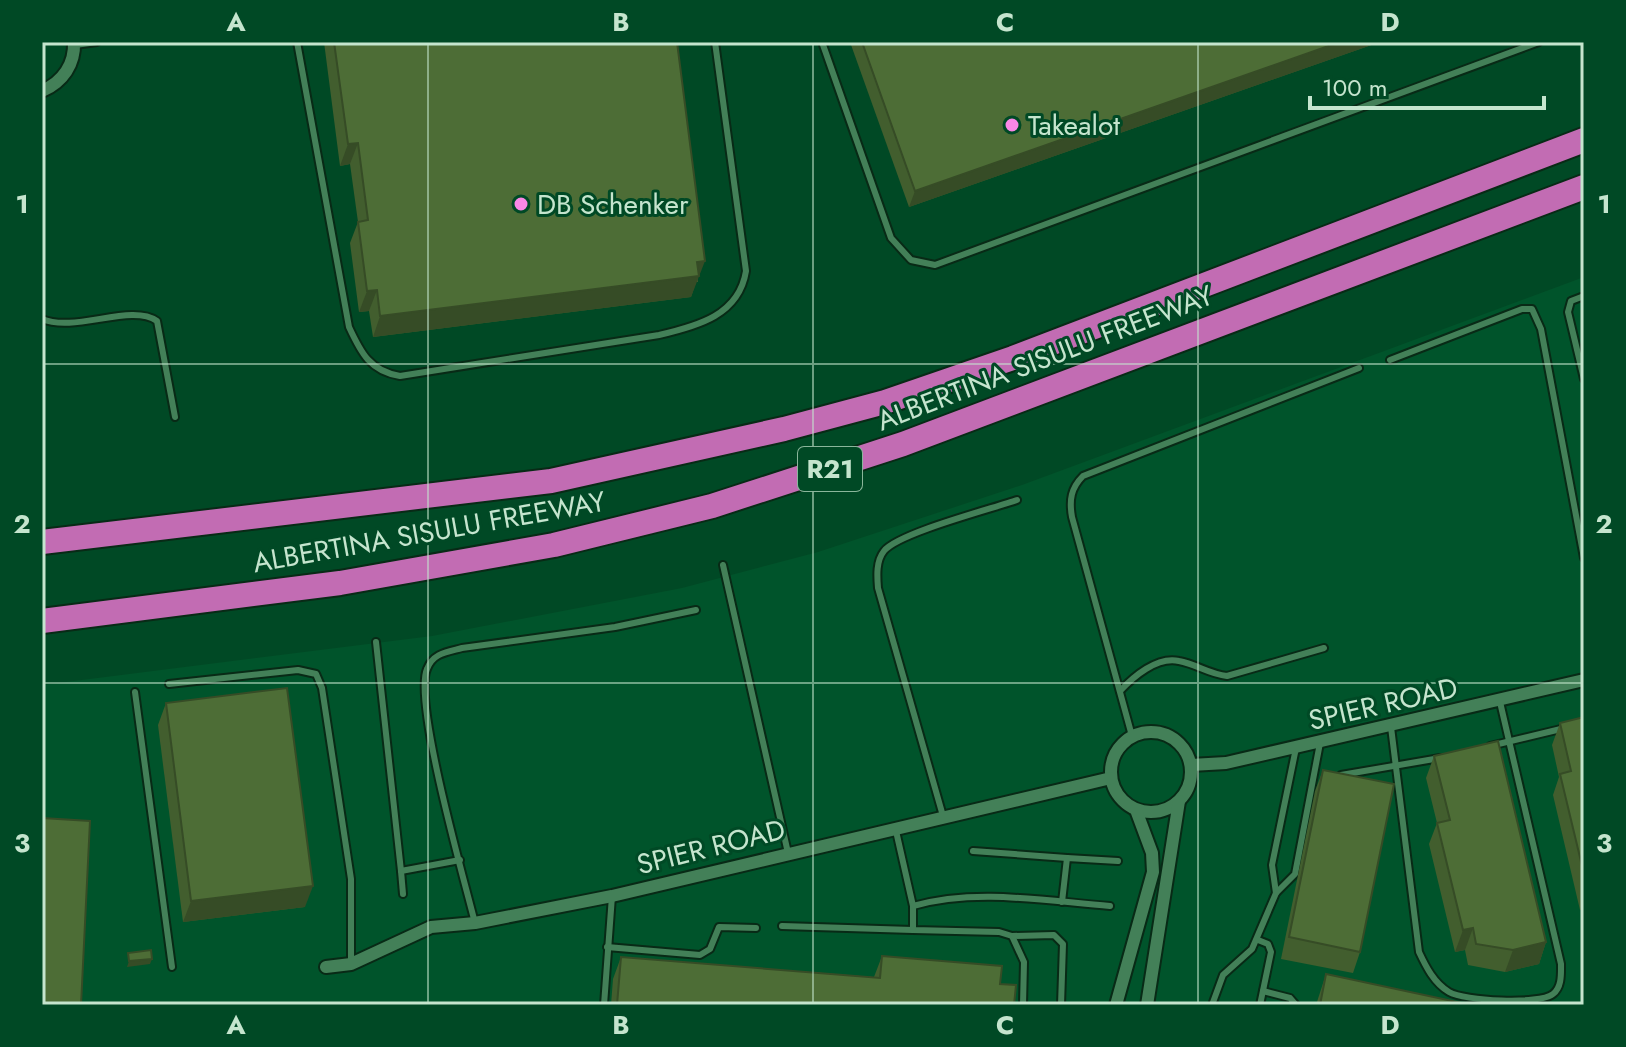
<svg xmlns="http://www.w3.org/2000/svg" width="1626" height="1047" viewBox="0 0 1626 1047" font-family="Jost,sans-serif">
  <rect width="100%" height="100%" fill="#004925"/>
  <path fill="#00542b" d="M 1584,277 L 1584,1005 L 42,1005 L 42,685 L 432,636 L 682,588 L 818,552 L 1022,485 Z"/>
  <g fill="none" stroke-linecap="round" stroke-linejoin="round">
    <g stroke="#082a16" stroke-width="10">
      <g id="lane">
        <path d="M 297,42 L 349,327 C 361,353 370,371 400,376 L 659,335 C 698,326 739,315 746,271 L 715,42"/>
        <path d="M 822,42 L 891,238 L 911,260 L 935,265 L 1539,42"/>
        <path d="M 75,45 L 97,42"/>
        <path d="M 1584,296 L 1571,301 L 1568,312 L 1584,379"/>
        <path d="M 42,319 C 75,333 131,303 157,321 L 175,417"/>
        <path d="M 1390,360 L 1522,309 L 1532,309 L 1541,329 L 1584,558"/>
        <path d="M 723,565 L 788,853"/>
        <path d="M 376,642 L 401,871 L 460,860"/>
        <path d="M 169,684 L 298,670 L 316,674 L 322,688 L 351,879 L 351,964"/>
        <path d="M 1120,691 C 1133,677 1157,656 1179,661 C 1196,664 1209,674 1227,676 L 1324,648"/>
        <path d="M 135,692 L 172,967"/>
        <path d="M 1391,727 L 1419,952 C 1426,967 1434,983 1449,992 C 1464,1001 1539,1005 1553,994 C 1562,987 1561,974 1561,964 L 1500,702"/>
        <path d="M 1132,736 L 1072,517 C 1069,500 1071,488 1083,476 L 1359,368"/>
        <path d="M 1490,746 L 1565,728"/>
        <path d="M 1341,775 L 1440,758"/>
        <path d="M 943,816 L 878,588 C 877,576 876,561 884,551 C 898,533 991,509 1017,500"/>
        <path d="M 896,831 L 913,906 L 913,930 L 999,932 L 1012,936 L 1024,962 L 1023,1005"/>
        <path d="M 973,851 L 1067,858"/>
        <path d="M 401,871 L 403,894"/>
        <path d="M 1276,893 L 1272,865 L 1296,748"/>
        <path d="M 1062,902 L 1067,858 L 1118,861"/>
        <path d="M 913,906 C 976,888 1045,901 1110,906"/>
        <path d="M 475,923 C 464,879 413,701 427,669 C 433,653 447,652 462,648 L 615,627 L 696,610"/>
        <path d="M 782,926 L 913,930"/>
        <path d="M 1012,936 L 1054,935 L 1063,944 L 1061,1005"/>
        <path d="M 1258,940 L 1268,944 L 1271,952 L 1260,1005"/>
        <path d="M 607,947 L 700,955 L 710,949 L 719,927 L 756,928"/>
        <path d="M 1263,991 L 1290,998 L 1296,1005"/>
        <path d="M 604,1005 L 612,896"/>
        <path d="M 1212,1005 L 1223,975 L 1252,949 L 1276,893 L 1295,874 L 1320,743"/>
      </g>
    </g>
    <g stroke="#082a16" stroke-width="16">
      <g id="street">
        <path d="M 42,91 C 63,82 75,64 74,42"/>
        <circle cx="1151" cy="772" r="40"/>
        <path d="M 1191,765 L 1226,763 L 1584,680"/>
        <path d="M 326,967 L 351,964 L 431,927 L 475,923 L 612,896 L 1111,778"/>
        <path d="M 1116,1005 L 1153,872 L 1152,853 L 1136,810"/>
        <path d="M 1147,1005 L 1179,801"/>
      </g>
    </g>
    <g stroke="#082a16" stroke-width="28">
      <g id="highway">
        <path d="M 42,542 L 551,481 L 784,429 L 885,402 L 1013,358 L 1584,140"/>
        <path d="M 42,621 L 340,583 L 554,545 L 712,506 L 903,444 L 1584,187"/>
      </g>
    </g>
    <use href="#lane" stroke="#438058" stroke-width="6"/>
    <use href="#street" stroke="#438058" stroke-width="12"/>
    <use href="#highway" stroke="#c26cb3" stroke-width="24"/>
  </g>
  <g fill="#425e2e">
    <path d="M 324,42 L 677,42 L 698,282 L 696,282 L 691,297 L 373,337 L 369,311 L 359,312 L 350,243 L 358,222 L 350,164 L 340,166 Z"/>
    <path d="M 850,42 L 1380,42 L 909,207 Z"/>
    <path d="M 166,703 L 305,907 L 183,922 L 158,725 Z"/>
    <path d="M 1584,717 L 1584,909 L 1580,910 L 1553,795 L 1559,777 L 1552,745 L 1560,723 Z"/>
    <path d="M 1434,756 L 1546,942 L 1539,964 L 1505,972 L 1468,965 L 1465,950 L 1455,952 L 1429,844 L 1437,823 L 1426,778 Z"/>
    <path d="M 1323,770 L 1360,952 L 1353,973 L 1281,959 L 1315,791 Z"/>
    <path d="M 882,956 L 1000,984 L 1014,1005 L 611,1005 L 613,979 L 621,957 L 874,977 Z"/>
    <path d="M 1326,974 L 1471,1005 L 1316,1005 Z"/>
  </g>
  <g fill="#364c26">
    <path d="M 1340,42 L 1380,42 L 909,207 L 915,191 Z"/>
    <path d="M 358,143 L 350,164 L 340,166 L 348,144 Z"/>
    <path d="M 705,261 L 691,297 L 373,337 L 380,316 Z"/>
    <path d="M 377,290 L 369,311 L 359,312 L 367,291 Z"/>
    <path d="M 313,886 L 305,907 L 183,922 L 191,901 Z"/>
    <path d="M 1584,898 L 1584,909 L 1580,910 Z"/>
    <path d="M 1473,928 L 1465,950 L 1455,952 L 1463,930 Z"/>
    <path d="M 1546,942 L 1539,964 L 1505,972 L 1513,950 Z"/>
    <path d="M 152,959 L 150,964 L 127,967 L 129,961 Z"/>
  </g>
  <g fill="#4d6d36" stroke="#364c26" stroke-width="2">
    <path d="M 334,42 L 677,42 L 705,261 L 697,262 L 699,276 L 380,316 L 377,290 L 367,291 L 358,222 L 368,220 L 358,143 L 348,144 Z"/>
    <path d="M 862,42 L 1340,42 L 915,191 Z"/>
    <path d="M 287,688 L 313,886 L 191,901 L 166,703 Z"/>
    <path d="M 1584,717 L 1584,874 L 1560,774 L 1571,771 L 1560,723 Z"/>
    <path d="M 1498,741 L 1546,942 L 1513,950 L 1476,944 L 1473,928 L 1463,930 L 1437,823 L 1450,820 L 1434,756 Z"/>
    <path d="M 1323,770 L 1394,784 L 1360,952 L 1289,937 Z"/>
    <path d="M 42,818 L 90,821 L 81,1005 L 42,1005 Z"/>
    <path d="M 151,950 L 152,959 L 129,961 L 128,953 Z"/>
    <path d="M 882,956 L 1002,966 L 1000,984 L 1016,985 L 1014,1005 L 617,1005 L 621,957 L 880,978 Z"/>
    <path d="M 1326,974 L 1471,1005 L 1320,1005 Z"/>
  </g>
  <path fill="none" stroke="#c5e5ce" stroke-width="2" stroke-opacity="0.55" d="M 428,42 L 428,1005M 813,42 L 813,1005M 1198,42 L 1198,1005M 42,364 L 1584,364M 42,683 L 1584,683"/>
  <g fill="#fa87e6" stroke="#004925" stroke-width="3">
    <circle cx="1012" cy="125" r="8"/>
    <circle cx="521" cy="204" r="8"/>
  </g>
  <g text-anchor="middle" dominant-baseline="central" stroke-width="6" stroke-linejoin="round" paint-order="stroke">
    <rect fill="#004925" stroke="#8ab69b" stroke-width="2" x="798" y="447" width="64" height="44" rx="6"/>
    <g font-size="26" font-weight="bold" fill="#c5e5ce">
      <text x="830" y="469">R21</text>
    </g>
    <g font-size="28" fill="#c5e5ce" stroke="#004925" text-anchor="start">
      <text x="1028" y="125">Takealot</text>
      <text x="537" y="204">DB Schenker</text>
    </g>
    <g font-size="28" fill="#c5e5ce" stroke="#004925">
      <text transform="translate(1045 358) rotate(-21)">ALBERTINA SISULU FREEWAY</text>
      <text transform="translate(429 532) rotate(-10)">ALBERTINA SISULU FREEWAY</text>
      <text transform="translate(1383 704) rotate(-13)">SPIER ROAD</text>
      <text transform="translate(711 847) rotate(-14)">SPIER ROAD</text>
    </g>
  </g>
  <rect width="1626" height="1047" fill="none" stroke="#004925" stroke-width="88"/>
  <path d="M1310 96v12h234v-12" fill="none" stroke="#c5e5ce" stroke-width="4"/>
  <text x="1322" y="96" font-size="24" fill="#c5e5ce" stroke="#004925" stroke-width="6" paint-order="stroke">100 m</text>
  <rect x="44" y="44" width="1538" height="959" fill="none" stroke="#c5e5ce" stroke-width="3"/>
  <g font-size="26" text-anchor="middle" font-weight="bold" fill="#c5e5ce">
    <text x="236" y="31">A</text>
    <text x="621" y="31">B</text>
    <text x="1005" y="31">C</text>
    <text x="1390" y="31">D</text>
    <text x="22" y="213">1</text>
    <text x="1604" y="213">1</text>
    <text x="22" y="533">2</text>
    <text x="1604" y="533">2</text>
    <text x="22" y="852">3</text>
    <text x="1604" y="852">3</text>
    <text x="236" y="1034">A</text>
    <text x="621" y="1034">B</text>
    <text x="1005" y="1034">C</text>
    <text x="1390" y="1034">D</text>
  </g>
</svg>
